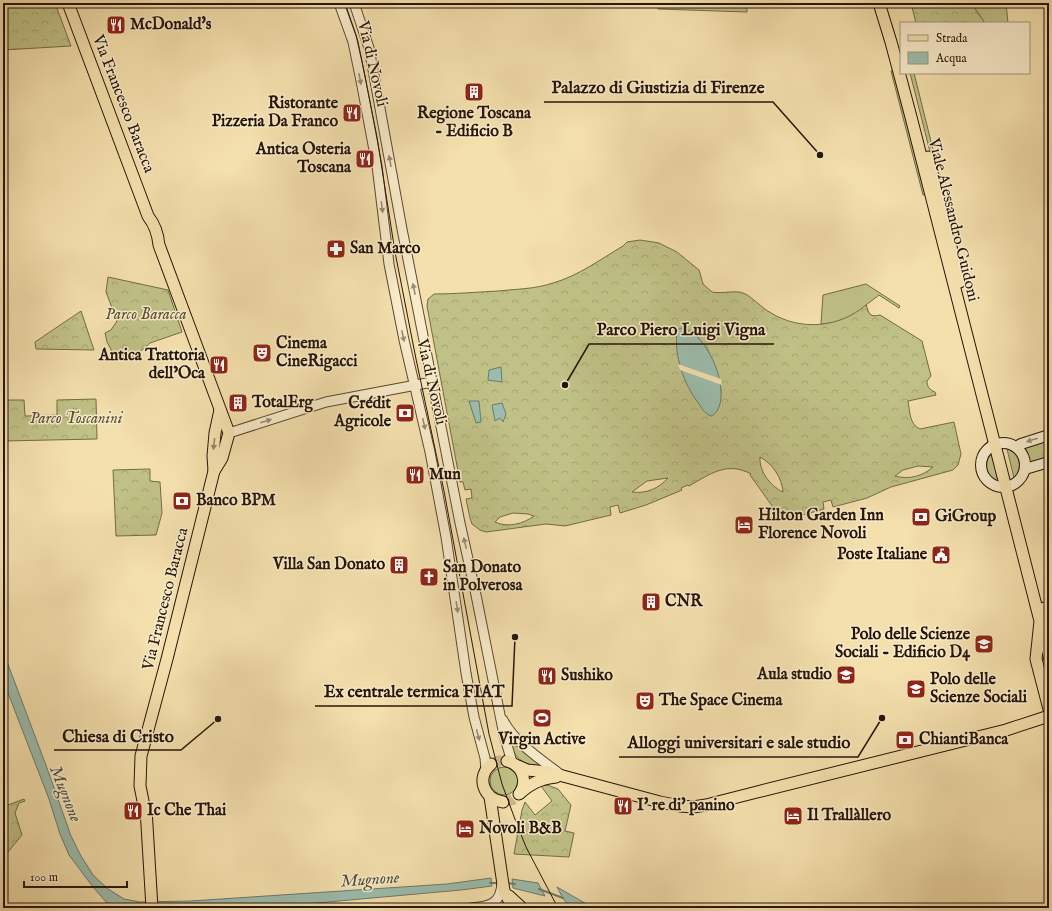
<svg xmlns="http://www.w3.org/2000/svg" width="1052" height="911" viewBox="0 0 1052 911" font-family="'IM FELL English',serif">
  <defs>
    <pattern id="forest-crowns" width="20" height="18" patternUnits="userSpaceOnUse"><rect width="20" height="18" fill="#c0c186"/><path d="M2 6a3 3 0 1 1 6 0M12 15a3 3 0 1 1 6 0" fill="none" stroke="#a5a572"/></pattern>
  </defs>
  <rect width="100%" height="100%" fill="#f4e0ad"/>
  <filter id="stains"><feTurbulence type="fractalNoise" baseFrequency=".005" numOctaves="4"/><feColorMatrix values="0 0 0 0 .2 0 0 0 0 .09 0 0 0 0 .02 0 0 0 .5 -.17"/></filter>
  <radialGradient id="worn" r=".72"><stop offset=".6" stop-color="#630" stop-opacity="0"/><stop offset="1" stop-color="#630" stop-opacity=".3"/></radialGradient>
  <g fill="#c0c186" stroke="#736b47">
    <path d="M 656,3 L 747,3 L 747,12 L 658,9 Z"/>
    <path d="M 971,3 L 1006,3 L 1008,23 L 985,23 Z"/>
    <path d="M 895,70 L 927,194 L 923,195 L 891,71 Z"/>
    <path d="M 910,73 L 914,73 L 943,190 L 940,191 Z"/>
    <path d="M 866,284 L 900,306 L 899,308 L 879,295 L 866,305 C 868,312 869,317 878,316 L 873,319 L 821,324 L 823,295 Z"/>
    <path d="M 1007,449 C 1021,452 1026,469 1014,478 Z"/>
    <path d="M 993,452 L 1000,482 C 986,479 982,462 993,452 Z"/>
    <path d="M 509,734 L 543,764 L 541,767 C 518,764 512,755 509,734 Z"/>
    <circle cx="504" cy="781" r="14"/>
  </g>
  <g fill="url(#forest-crowns)" stroke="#736b47" fill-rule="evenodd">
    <path d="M 3,3 L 55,3 L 71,46 L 3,50 Z"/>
    <path d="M 911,3 L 971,3 L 985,23 L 916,23 Z"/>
    <path d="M 640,240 L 659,243 L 677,252 L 699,270 L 703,284 L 712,292 C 722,294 736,290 743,293 C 750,295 763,309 771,313 C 801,331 839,328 866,305 C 869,313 869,318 880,315 L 922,341 L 931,376 L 927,381 C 927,386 929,390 935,392 L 936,395 L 908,401 C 910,411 909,424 920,429 L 954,422 L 961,454 L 958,465 L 953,470 L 891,487 L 867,498 L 833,507 L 831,500 L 823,502 L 824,509 L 788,519 L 780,517 L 750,475 L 751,474 C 727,461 710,474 689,486 L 688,485 L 681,488 L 682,490 L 646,505 L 620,513 L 618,505 L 610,507 L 611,515 L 565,526 L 546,524 L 486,532 L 480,530 L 472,524 L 470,518 L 466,499 L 472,498 L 471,489 L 465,490 L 463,482 L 460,482 L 427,306 L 428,299 L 434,294 C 456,294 477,292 498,291 C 517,289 535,289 553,283 C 578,276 601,259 623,246 L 627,242 ZM 688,330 L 697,336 L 708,350 L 718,377 L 721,392 L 712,416 C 707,415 704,410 701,406 C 685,385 675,358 677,332 ZM 760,457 C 773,464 782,478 783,492 C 770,486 759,471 760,457 ZM 918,466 L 933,467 C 923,476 909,480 895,476 L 903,470 ZM 668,478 C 659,488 647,494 632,492 L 647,481 ZM 513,513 L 528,514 L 534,516 C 523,524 508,528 495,522 L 500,517 Z"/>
    <path d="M 108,277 L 168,290 L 182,332 L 150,343 L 134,357 L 114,355 L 107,342 L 105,333 L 111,330 L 117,321 L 106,292 Z"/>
    <path d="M 81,311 L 94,350 L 36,349 L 35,342 Z"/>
    <path d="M 96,399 L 97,439 L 3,441 L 3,400 L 24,400 L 25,416 L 57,415 L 57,400 Z"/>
    <path d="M 1049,438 L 1049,458 L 1031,465 L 1023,446 Z"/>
    <path d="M 150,469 L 150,481 L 160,482 L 162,513 L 156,535 L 116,536 L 113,470 Z"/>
    <path d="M 547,785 L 558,789 L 571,805 L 565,831 L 574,833 L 569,857 L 514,854 L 522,810 L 525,802 L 535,815 L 552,801 L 541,786 Z"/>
    <path d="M 24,799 L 25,801 L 19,803 L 15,813 L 22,835 L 3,858 L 3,807 Z"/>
  </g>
  <g fill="#9cbdae" stroke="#6d7a6c">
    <path d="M 681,328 C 708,330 736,400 712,416 C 706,415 702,409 699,404 C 683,383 674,356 677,330 Z"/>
    <path d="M 501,367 L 502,382 L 488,380 L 489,370 Z"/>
    <path d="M 469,401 L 479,401 L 481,422 L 476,423 Z"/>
    <path d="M 502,403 L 506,414 L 503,422 L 500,418 L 495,421 L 492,405 Z"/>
    <path d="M 3,651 L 47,768 L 71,836 L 81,856 L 93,875 L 108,889 L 124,899 L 140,902 L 191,901 L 447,884 L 491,878 L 492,886 L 461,890 L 261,908 L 117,908 L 107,903 L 93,887 L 69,855 L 60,834 L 49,799 L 3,680 Z"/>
    <path d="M 512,879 L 538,883 L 545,896 L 513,888 Z"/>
    <path d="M 557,887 L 590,906 L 592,908 C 568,908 568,908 557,887 Z"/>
  </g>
  <path fill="#f4e0ad" d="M 678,364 L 721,379 L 722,385 L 680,370 Z"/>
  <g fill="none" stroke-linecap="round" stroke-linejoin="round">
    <g stroke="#6d7a6c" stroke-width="2">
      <path d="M 490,883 L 499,883"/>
      <path d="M 506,883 L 515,884"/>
      <path d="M 539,889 L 563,898"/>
    </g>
    <g stroke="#cbb78c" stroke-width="11" stroke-dasharray="11 5.5" stroke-linecap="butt">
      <path d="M 491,764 L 498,761 L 507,761"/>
      <path d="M 503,802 L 512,800 L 519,794"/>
    </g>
    <g stroke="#5a4831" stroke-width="11">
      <g id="tertiary">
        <path d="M 339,3 L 353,42 L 361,81 L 377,166 L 389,264 L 404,340 L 430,452 L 446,537 L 466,673 L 474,717 L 485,758 L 486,770"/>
        <path d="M 354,3 L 369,48 L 402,229 L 460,523 L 476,595 L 504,735 L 512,762"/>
        <path d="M 229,433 L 326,402 L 432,382"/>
        <path d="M 503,720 C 515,743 539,758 560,774"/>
        <path d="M 470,908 C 489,907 501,904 502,883"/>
      </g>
    </g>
    <g stroke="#261508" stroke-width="12">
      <g id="secondary">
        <circle cx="1003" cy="465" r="22"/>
        <path d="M 1016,447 L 1021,444 L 1049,435"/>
        <path d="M 1025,469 L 1049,462"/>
        <path d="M 1041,625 L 1049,658"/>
      </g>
    </g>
    <g stroke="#261508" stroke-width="13">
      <g id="primary">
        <path d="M 68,3 L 148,216 C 155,225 158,234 159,245 L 229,433 L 222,458 L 214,471 L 167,659 L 141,756 L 140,786 L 146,816"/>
        <path d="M 879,3 L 891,42 L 911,117 L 1040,621 L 1036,659 L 1049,709"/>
        <path d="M 928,157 L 960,282"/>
        <path d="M 214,471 L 213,456 L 215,433 L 220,410"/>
        <path d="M 1044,608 L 1049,629"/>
        <path d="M 507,761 C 522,765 528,780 520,793"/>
        <path d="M 491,764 C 476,777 483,799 503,802"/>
        <path d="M 518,766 L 527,770 L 548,772 L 660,802 L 680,806 L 693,807 L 706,805 L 757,792 L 1006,730 L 1049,716"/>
        <path d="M 519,794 C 531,783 540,779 556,777"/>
        <path d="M 490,797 L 504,891 L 513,908"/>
        <path d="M 146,809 L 152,908"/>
        <path d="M 509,896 L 522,908"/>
      </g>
    </g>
    <use href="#tertiary" stroke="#f8ebca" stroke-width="9"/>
    <use href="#secondary" stroke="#f8ebca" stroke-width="10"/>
    <use href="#primary" stroke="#f4e0ad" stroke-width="11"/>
    <path stroke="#261508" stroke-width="1" d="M 345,3 L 356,35 L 362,62 L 377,137 L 395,252 L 416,359 L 444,491 L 489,734 L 502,784 L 516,822 L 526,847 L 558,908"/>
  </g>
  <defs><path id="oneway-solid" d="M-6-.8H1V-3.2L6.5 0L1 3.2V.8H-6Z"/></defs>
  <g fill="#9a8b73">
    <use href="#oneway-solid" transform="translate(360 79) rotate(79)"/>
    <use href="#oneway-solid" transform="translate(390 161) rotate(-100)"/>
    <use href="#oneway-solid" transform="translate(382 207) rotate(82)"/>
    <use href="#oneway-solid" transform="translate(414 289) rotate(-101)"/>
    <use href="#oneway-solid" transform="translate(403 336) rotate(78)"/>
    <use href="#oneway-solid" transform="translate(266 421) rotate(-18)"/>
    <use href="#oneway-solid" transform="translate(424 424) rotate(77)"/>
    <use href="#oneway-solid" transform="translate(1032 440) rotate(162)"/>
    <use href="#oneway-solid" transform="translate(465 543) rotate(-103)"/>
    <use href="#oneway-solid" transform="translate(457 607) rotate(81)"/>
    <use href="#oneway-solid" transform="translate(478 735) rotate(75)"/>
  </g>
  <use fill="#978563" href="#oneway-solid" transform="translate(214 444) rotate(96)"/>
  <defs>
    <g id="restaurant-square" transform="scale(1)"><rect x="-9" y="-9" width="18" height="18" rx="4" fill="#8f2418" stroke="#f8ebca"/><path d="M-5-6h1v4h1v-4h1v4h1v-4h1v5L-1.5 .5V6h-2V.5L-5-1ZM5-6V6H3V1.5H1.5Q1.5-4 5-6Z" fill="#fff"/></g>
    <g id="building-square" transform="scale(1)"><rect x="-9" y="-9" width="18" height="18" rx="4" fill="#8f2418" stroke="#f8ebca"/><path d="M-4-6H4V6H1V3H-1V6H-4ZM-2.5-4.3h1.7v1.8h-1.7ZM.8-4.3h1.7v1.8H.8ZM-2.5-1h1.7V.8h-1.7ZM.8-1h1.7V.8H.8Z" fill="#fff"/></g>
    <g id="pharmacy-square" transform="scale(1)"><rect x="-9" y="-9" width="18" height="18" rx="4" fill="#8f2418" stroke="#f8ebca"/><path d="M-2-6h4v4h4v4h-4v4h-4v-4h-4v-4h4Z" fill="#fff"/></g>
    <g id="theatre-square" transform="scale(1)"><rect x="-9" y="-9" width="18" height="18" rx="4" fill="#8f2418" stroke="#f8ebca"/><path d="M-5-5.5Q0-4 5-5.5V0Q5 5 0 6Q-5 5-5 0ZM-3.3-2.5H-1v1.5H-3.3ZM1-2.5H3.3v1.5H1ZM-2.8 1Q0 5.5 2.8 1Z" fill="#fff"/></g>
    <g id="bank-square" transform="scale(1)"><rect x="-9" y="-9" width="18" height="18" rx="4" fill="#8f2418" stroke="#f8ebca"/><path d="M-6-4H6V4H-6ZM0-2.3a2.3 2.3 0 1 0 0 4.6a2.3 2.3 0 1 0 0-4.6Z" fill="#fff"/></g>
    <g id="hotel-square" transform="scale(1)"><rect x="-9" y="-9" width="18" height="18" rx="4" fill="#8f2418" stroke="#f8ebca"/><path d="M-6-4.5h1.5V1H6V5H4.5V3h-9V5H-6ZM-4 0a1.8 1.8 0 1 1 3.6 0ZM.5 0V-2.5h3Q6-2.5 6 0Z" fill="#fff"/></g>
    <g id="civic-square" transform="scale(1)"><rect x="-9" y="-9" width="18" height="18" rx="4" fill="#8f2418" stroke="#f8ebca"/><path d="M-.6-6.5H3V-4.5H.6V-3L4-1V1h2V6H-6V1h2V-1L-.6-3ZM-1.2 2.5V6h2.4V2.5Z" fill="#fff"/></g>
    <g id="church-square" transform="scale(1)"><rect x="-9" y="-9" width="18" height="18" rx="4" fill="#8f2418" stroke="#f8ebca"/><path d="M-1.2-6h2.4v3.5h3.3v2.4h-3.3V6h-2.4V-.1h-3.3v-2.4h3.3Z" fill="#fff"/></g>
    <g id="university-square" transform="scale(1)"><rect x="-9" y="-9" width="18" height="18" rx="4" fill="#8f2418" stroke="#f8ebca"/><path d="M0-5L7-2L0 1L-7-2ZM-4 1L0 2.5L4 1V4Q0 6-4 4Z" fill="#fff"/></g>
    <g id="stadium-square" transform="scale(1)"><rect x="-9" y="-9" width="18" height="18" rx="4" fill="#8f2418" stroke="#f8ebca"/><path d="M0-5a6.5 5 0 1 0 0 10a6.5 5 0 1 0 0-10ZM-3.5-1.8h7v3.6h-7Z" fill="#fff"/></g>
  </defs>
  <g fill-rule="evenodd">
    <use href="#restaurant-square" x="116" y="25"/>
    <use href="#building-square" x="474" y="92"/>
    <use href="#restaurant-square" x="352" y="113"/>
    <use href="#restaurant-square" x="365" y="159"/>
    <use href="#pharmacy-square" x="336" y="249"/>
    <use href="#theatre-square" x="262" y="353"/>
    <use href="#restaurant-square" x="219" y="365"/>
    <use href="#building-square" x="238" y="403"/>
    <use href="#bank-square" x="405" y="413"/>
    <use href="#restaurant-square" x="415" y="475"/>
    <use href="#bank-square" x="182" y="501"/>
    <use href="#bank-square" x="921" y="517"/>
    <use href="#hotel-square" x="744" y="525"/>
    <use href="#civic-square" x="941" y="555"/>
    <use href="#building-square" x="399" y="565"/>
    <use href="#church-square" x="429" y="577"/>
    <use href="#building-square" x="651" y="602"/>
    <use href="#university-square" x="984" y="644"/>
    <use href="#university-square" x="846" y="675"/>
    <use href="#restaurant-square" x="547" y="676"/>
    <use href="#university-square" x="916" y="689"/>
    <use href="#theatre-square" x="645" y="701"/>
    <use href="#stadium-square" x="542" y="718"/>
    <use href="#bank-square" x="905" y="740"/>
    <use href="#restaurant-square" x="623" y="806"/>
    <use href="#restaurant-square" x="133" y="811"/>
    <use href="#hotel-square" x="793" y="816"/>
    <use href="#hotel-square" x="465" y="829"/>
  </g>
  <g text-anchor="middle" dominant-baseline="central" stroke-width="3" stroke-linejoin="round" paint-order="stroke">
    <g font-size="16" font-weight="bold" fill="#261508" stroke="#f8ebca" text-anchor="start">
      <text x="130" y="25">McDonald's</text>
      <text x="338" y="104" text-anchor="end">Ristorante<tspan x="338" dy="18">Pizzeria Da Franco</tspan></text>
      <text x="474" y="114" text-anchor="middle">Regione Toscana<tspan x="474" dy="18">- Edificio B</tspan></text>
      <text x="351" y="150" text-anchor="end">Antica Osteria<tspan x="351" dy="18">Toscana</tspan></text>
      <text x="350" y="249">San Marco</text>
      <text x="276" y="344">Cinema<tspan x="276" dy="18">CineRigacci</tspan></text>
      <text x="205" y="356" text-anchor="end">Antica Trattoria<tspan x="205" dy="18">dell’Oca</tspan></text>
      <text x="252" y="403">TotalErg</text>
      <text x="391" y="404" text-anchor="end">Crédit<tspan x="391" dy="18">Agricole</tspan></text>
      <text x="429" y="475">Mun</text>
      <text x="196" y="501">Banco BPM</text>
      <text x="758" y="516">Hilton Garden Inn<tspan x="758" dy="18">Florence Novoli</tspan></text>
      <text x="935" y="517">GiGroup</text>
      <text x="927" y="555" text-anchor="end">Poste Italiane</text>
      <text x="385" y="565" text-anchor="end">Villa San Donato</text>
      <text x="443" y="568">San Donato<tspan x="443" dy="18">in Polverosa</tspan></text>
      <text x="665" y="602">CNR</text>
      <text x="970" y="635" text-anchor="end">Polo delle Scienze<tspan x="970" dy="18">Sociali - Edificio D4</tspan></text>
      <text x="832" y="675" text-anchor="end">Aula studio</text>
      <text x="561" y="676">Sushiko</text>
      <text x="930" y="680">Polo delle<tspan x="930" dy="18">Scienze Sociali</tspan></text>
      <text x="659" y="701">The Space Cinema</text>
      <text x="542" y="740" text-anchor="middle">Virgin Active</text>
      <text x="919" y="740">ChiantiBanca</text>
      <text x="637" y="806">I' re di' panino</text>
      <text x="147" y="811">Ic Che Thai</text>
      <text x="807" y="816">Il Trallàllero</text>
      <text x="479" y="829">Novoli B&amp;B</text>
    </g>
    <g font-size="16" fill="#261508" stroke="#f8ebca">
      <text transform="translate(372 64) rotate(77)">Via di Novoli</text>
      <text transform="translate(123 104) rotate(69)">Via Francesco Baracca</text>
      <text transform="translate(953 220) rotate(76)">Viale Alessandro Guidoni</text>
      <text transform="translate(431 382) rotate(77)">Via di Novoli</text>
      <text transform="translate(166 599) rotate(-76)">Via Francesco Baracca</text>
    </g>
    <g font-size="16" font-style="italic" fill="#5c5134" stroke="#f8ebca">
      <text x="146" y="315">Parco Baracca</text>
      <text x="76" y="419">Parco Toscanini</text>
    </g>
    <g font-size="17" font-style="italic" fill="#4f5042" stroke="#f8ebca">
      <text transform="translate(65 794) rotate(68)">Mugnone</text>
      <text transform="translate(370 880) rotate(-4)">Mugnone</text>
    </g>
  </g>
  <path fill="none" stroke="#261508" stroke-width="1.5" d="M820 155L773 102H544M565 385L589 344H774M515 637L512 706H315M218 719L181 750H54M882 718L858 757H619"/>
  <g fill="#261508" stroke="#f8ebca" stroke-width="1.5">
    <circle cx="820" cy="155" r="4"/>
    <circle cx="565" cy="385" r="4"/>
    <circle cx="515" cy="637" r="4"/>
    <circle cx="218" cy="719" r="4"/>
    <circle cx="882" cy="718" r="4"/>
  </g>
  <g font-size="17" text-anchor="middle" font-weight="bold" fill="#261508" stroke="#f8ebca" stroke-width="3" stroke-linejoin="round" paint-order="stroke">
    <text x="658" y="93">Palazzo di Giustizia di Firenze</text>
    <text x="681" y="335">Parco Piero Luigi Vigna</text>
    <text x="414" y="697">Ex centrale termica FIAT</text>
    <text x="118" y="742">Chiesa di Cristo</text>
    <text x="739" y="748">Alloggi universitari e sale studio</text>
  </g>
  <rect width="1052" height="911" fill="none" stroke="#f4e0ad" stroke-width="16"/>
  <rect x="4" y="4" width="1044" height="903" fill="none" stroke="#261508" stroke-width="2"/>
  <rect x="8" y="8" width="1036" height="895" fill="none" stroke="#261508"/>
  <rect x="900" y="22" width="130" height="52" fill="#f8ebca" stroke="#a4957c"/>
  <rect x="908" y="35" width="20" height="6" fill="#f4e0ad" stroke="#a4957c"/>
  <text x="936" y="42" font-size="12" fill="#261508">Strada</text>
  <rect x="908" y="52" width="20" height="12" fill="#9cbdae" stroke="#a4957c"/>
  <text x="936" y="62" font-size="12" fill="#261508">Acqua</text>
  <path d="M24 881v6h103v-6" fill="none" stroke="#261508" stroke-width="2"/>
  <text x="30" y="881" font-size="12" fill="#261508" stroke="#f8ebca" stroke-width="3" paint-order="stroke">100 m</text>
  <rect width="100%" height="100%" filter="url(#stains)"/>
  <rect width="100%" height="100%" fill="url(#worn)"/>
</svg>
